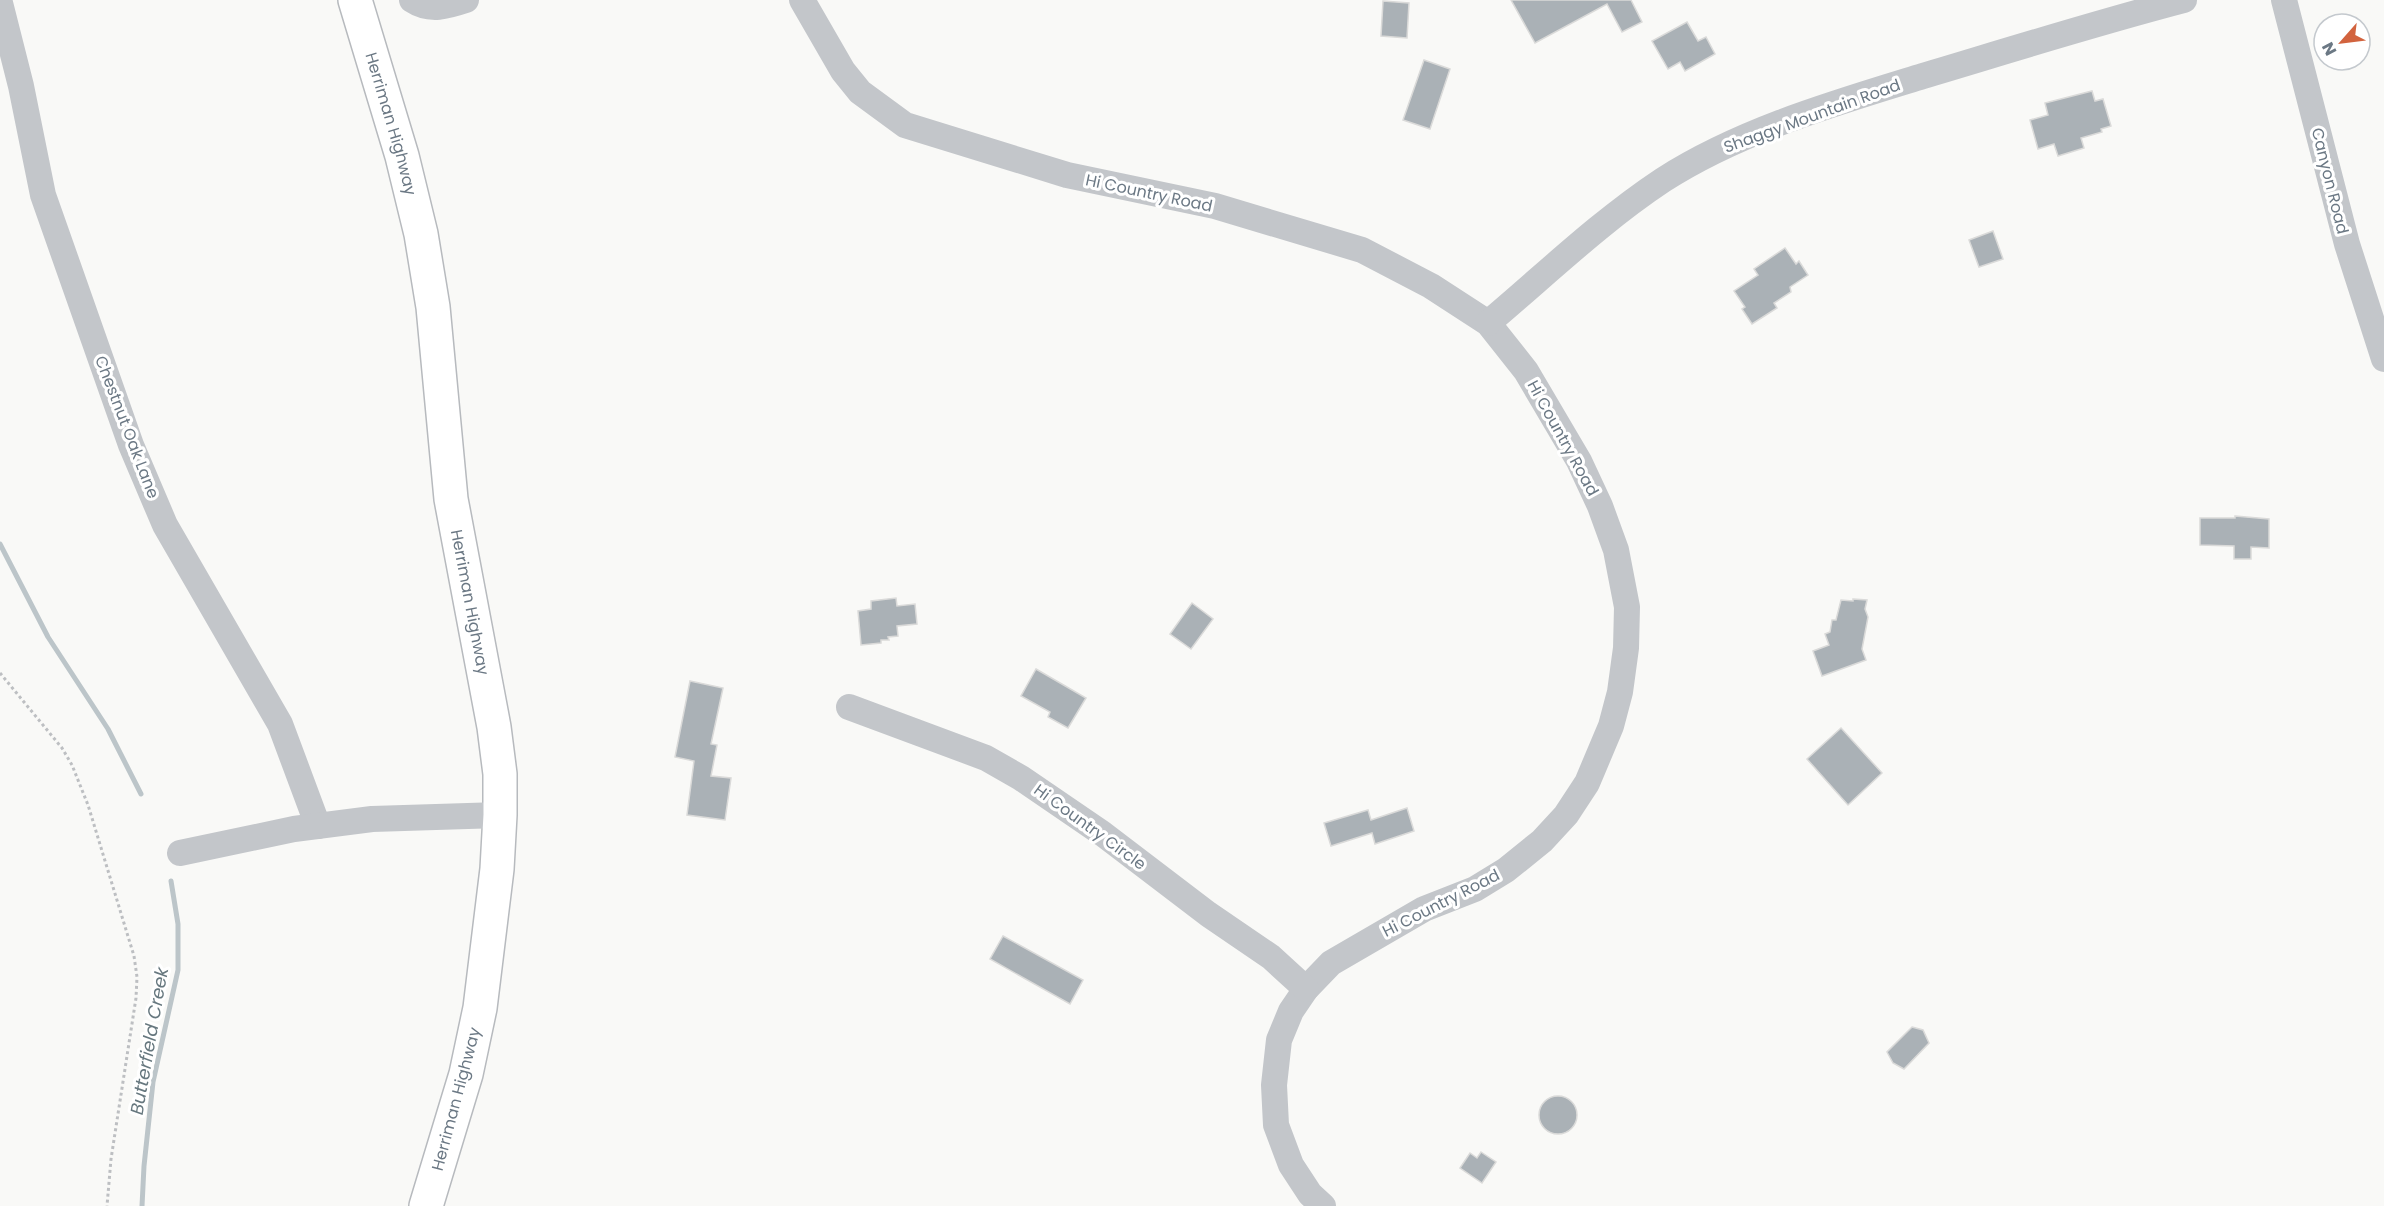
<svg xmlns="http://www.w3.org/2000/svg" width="2384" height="1206" viewBox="0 0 2384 1206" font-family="Poppins,sans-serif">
  <rect width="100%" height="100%" fill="#f9f9f7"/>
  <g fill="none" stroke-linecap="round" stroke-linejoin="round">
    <g stroke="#bcc5c9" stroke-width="5">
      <path d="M 0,544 L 48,637 L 108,729 L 141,794"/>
      <path d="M 142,1206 L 144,1166 L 153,1082 L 178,970 L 178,924 L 171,881"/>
    </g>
  </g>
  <g fill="#aab1b6" stroke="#dadad9" stroke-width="1.5">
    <path d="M 1511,0 L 1631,0 L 1642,22 L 1622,32 L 1607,4 L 1535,43 Z"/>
    <path d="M 1383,1 L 1409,3 L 1407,38 L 1381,36 Z"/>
    <path d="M 1687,22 L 1698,41 L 1706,37 L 1715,54 L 1685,71 L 1680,62 L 1668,69 L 1652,41 Z"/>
    <path d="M 1424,60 L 1450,69 L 1430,129 L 1403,120 Z"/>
    <path d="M 2092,91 L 2095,101 L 2103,99 L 2111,126 L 2101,129 L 2102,132 L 2081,138 L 2084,148 L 2058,156 L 2054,144 L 2038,149 L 2030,120 L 2048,115 L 2045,103 Z"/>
    <path d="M 1993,231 L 2003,259 L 1979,267 L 1969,240 Z"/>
    <path d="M 1785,248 L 1796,264 L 1799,261 L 1808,275 L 1790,287 L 1791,292 L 1774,303 L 1777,308 L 1752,324 L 1742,309 L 1745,307 L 1734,291 L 1758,275 L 1754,269 Z"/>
    <path d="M 2235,516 L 2269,519 L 2269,548 L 2251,547 L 2251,559 L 2234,559 L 2234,546 L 2200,545 L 2200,518 L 2235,518 Z"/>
    <path d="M 896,598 L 897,606 L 915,604 L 917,624 L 897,626 L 898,636 L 888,637 L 889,640 L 881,640 L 881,643 L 861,645 L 858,611 L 871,609 L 871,601 Z"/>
    <path d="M 1853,599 L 1867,600 L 1865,609 L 1868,617 L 1862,649 L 1866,660 L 1822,676 L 1813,651 L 1829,645 L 1825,634 L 1830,632 L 1832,620 L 1836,620 L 1841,600 L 1853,601 Z"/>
    <path d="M 1192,603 L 1213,619 L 1191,649 L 1170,634 Z"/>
    <path d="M 1036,669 L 1086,698 L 1068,728 L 1048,717 L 1050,712 L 1021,696 Z"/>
    <path d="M 690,681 L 723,688 L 711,744 L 717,745 L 711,776 L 731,778 L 725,820 L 687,815 L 694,761 L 675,757 Z"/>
    <path d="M 1841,728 L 1882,773 L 1848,805 L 1807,759 Z"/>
    <path d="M 1407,808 L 1414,831 L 1375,844 L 1372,833 L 1331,846 L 1324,823 L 1368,810 L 1371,820 Z"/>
    <path d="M 1003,936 L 1083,980 L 1070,1004 L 990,959 Z"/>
    <path d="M 1912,1027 L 1923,1030 L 1929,1043 L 1904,1069 L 1893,1063 L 1887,1052 Z"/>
    <circle cx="1558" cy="1115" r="19"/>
    <path d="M 1481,1152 L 1496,1162 L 1482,1183 L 1460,1168 L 1470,1153 L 1477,1158 Z"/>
  </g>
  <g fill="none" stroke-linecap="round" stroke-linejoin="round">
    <g stroke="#b7babe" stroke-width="36">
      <g id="major">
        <path id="s1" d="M 355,0 L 402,156 L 421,234 L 433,307 L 451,499 L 494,727 L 500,774 L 500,815 L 497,869 L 480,1008 L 466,1074 L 426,1206"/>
      </g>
    </g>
    <path stroke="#bdbfc2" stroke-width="3" stroke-dasharray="3 3" stroke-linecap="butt" d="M 0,673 L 62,748 L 72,765 L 88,805 L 134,956 L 137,977 L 136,998 L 111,1159 L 107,1206"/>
    <g stroke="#c3c6ca" stroke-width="26">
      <path d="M 412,0 C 430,12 448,6 466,0"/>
      <path d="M 802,0 L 843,71 L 860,92 L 905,125 L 1067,175 L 1215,206 L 1362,250 L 1431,286 L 1488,323 L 1526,371 L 1579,461 L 1600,506 L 1616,550 L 1627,607 L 1626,648 L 1620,692 L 1611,726 L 1587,783 L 1566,815 L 1542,841 L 1506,870 L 1475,889 L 1424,909 L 1331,963 L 1306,989 L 1291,1011 L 1279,1040 L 1274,1085 L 1276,1125 L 1291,1165 L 1310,1194 L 1323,1206"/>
      <path d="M 2284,0 L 2347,244 L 2384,359"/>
      <path d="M 0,3 L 21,86 L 43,195 L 131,445 L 165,525 L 280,724 L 318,826"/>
      <path d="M 1488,323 C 1545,275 1601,221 1663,180 C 1741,130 1835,103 1923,76 C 2010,50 2096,23 2184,0"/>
      <path d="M 849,707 L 986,758 L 1021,778 L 1103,834 L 1208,914 L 1271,957 L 1306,989"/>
      <path d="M 180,853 L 294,829 L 372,819 L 500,815"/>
    </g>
    <use href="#major" stroke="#fff" stroke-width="33"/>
  </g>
  <g text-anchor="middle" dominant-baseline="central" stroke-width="6" stroke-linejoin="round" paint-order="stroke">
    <g font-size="16" fill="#6b7884" stroke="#fff">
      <text transform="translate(1812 116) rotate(-20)">Shaggy Mountain Road</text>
      <text stroke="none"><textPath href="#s1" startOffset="129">Herriman Highway</textPath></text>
      <text transform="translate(2330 181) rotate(76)">Canyon Road</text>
      <text transform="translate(1149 193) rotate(12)">Hi Country Road</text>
      <text transform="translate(127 427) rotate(69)">Chestnut Oak Lane</text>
      <text transform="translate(1563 438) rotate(61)">Hi Country Road</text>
      <text stroke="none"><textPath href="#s1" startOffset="615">Herriman Highway</textPath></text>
      <text transform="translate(1090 827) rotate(36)">Hi Country Circle</text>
      <text transform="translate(1441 903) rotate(-27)">Hi Country Road</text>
      <text transform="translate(456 1099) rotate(-75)">Herriman Highway</text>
    </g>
    <g font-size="18" font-style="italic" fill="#67787f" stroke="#fff">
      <text transform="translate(149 1041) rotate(-80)">Butterfield Creek</text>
    </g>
  </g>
  <g transform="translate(2342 42) rotate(242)"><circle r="28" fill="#ffffff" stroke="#c4c9ce" stroke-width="1.5"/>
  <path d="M0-4.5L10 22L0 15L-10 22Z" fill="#d2633e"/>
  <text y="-9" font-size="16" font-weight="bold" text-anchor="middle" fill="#6b7884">N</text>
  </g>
</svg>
